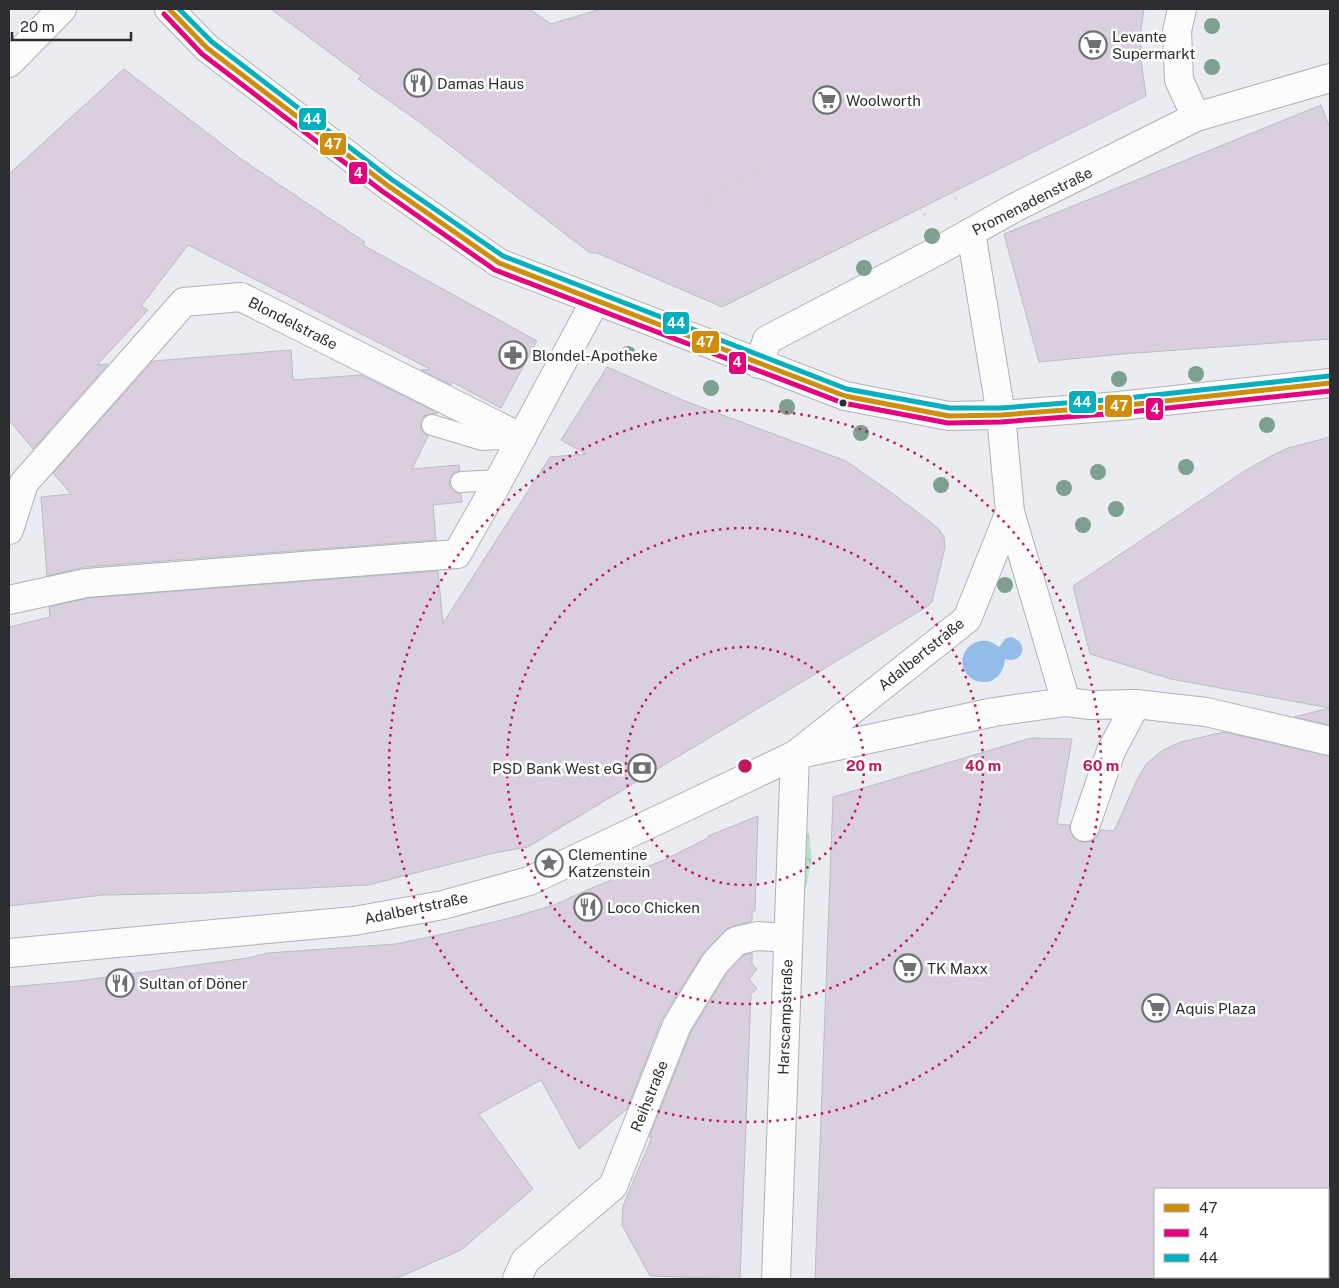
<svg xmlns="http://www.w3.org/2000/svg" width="1339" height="1288" viewBox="0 0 1339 1288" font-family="'Public Sans',sans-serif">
  <defs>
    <pattern id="forest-crowns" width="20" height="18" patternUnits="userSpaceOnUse" patternTransform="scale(1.25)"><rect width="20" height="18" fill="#b5e3cb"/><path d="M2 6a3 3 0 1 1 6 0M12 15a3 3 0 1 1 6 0" fill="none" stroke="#9cc3af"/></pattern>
  </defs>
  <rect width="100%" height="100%" fill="#eaecf2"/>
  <path fill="url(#forest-crowns)" d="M 809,833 L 812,860 L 805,891 L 777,886 L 788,840 Z"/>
  <path fill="#93bce9" d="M 1010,637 C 1030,641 1024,665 1005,659 C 1004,669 1000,677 991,681 C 985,683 977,682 972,679 C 947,660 976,627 999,647 L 1005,639 Z"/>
  <g fill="#d9cfde" stroke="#bcbcc0">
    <path d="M 271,9 L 529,9 L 551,24 L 601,9 L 1144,9 L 1141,29 L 1141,60 L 1146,96 L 722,307 L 597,253 L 590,253 L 418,121 L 358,79 L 361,76 Z"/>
    <path d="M 124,69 L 244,161 L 365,242 L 363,245 L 537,341 L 501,408 L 452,382 L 451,385 L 421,370 L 430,369 L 188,245 L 141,306 L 148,310 L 97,365 L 108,364 L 33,449 L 9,420 L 9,174 Z"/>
    <path d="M 1321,105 L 1330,128 L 1330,339 L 1122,354 L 1039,362 L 1004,234 Z"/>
    <path d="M 291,350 L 293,380 L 361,375 L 438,413 L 429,414 L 424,416 L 421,421 L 421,428 L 423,433 L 428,436 L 412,469 L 459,465 L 460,470 L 454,472 L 451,476 L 449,483 L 451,489 L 455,492 L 461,494 L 462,502 L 433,505 L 436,540 L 85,567 L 47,576 L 41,497 L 71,494 L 53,473 L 153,361 Z"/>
    <path d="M 607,367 L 685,401 L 846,461 L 896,496 L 938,528 L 944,537 L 945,547 L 932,602 L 928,606 L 528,847 L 494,853 L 368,885 L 207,893 L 103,895 L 9,906 L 9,627 L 50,617 L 49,607 L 88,598 L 438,571 L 443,623 L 550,457 L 586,454 L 561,440 Z"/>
    <path d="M 1330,437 L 1330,708 L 1171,679 L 1090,654 L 1073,586 L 1243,472 L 1271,456 L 1288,448 Z"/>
    <path d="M 1330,708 L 1330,725 L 1294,717 Z"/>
    <path d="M 1224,732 L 1330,756 L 1330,1189 L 1155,1189 L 1155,1279 L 815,1279 L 833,797 L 1031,738 L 1072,739 L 1057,824 L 1070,825 L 1070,830 L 1074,838 L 1080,842 L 1088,842 L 1096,838 L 1101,830 L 1114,831 L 1136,782 L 1146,764 L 1163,750 L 1181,742 Z"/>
    <path d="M 758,816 L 755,911 L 752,911 L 752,921 L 732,926 L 725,930 L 702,955 L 662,1019 L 627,1109 L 579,1149 L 541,1080 L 479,1114 L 533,1189 L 461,1250 L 395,1279 L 9,1279 L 9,987 L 78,981 L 248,958 L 268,953 L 396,944 L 443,934 L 510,918 L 554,905 L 596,886 L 662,861 L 708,838 L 708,836 Z"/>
    <path d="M 752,953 L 752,964 L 757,969 L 749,979 L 757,989 L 751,994 L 740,1279 L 650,1276 L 622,1225 L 623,1206 L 652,1137 L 649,1137 L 691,1032 L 727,973 L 744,955 Z"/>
  </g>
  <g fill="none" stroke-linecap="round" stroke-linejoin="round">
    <g stroke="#afb1b6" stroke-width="22">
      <g id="lane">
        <path d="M 432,425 L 482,440 L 520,438"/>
        <path d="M 461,482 L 499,480"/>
      </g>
    </g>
    <g stroke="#afb1b6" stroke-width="30">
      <g id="street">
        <path d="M 169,9 L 207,48 L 387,185 L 499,263 L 845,396 L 949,416 L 1001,415 L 1119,406 L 1330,383"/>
        <path d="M 1182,9 L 1177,31 L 1179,80 L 1196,117"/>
        <path d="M 9,63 L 62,9"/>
        <path d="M 971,232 L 1001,415 L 1010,512 L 1066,702"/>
        <path d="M 759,364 L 767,340 L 943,248 L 1014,208 L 1196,117 L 1330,78"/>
        <path d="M 9,530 L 24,483 L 184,302 L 241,297 L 522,438"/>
        <path d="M 9,600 L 86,583 L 457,554 L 499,480 L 595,301"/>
        <path d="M 1085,827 L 1111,751 L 1136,704"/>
        <path d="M 9,953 L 354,921 L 443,905 L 529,881 L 795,755 L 994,712 L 1066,702 L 1091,705 L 1136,704 L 1206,712 L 1330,741"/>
        <path d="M 517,1279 L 525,1261 L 613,1186 L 677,1025 L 715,963 L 736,941 L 757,936 L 788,938"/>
        <path d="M 776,1279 L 795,755 L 967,619 L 1010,512"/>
      </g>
    </g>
    <g stroke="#d3d4d6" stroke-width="3" stroke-dasharray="2.5 4" stroke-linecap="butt">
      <path d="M 953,191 L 957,201"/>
      <path d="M 704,206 L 717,190 L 763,170"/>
      <path d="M 920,208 L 926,217"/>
    </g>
    <use href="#lane" stroke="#fcfcfd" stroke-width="20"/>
    <use href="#street" stroke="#fcfcfd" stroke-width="28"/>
    <g stroke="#fff" stroke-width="9">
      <path id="bus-1" d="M 169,9 L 207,48 L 387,185 L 499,263 L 845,396 L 949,416 L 1001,415 L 1119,406 L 1330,383"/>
    </g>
    <g stroke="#fff" stroke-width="9">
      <path id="bus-2" d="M 164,14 L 202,54 L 382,191 L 495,270 L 843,403 L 948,423 L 1001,422 L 1120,413 L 1330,391"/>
    </g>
    <g stroke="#fff" stroke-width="9">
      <path id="bus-3" d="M 179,9 L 212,42 L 391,179 L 503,256 L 847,389 L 950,408 L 1001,408 L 1118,399 L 1329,376"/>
    </g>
    <use href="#bus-1" stroke="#ce8e0a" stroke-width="5"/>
    <use href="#bus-2" stroke="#e5007d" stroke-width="5"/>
    <use href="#bus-3" stroke="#04b0bd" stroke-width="5"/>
  </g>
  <g fill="#7ea091">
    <circle cx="1212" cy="26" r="8"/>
    <circle cx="1212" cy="67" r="8"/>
    <circle cx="932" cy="236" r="8"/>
    <circle cx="864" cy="268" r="8"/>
    <circle cx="628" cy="354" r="8"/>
    <circle cx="1196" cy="374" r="8"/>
    <circle cx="1119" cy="379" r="8"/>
    <circle cx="711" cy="388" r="8"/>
    <circle cx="787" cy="407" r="8"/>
    <circle cx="1267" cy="425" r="8"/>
    <circle cx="861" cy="433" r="8"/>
    <circle cx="1186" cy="467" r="8"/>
    <circle cx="1098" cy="472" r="8"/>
    <circle cx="941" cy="485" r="8"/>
    <circle cx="1064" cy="488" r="8"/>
    <circle cx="1116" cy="509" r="8"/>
    <circle cx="1083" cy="525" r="8"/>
    <circle cx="1005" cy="585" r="8"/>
  </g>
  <g fill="none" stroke="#c2185b" stroke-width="2.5" stroke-dasharray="2.5 5">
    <circle cx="745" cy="766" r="119"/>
    <circle cx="745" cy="766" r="238"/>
    <circle cx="745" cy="766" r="356"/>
  </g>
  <defs>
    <g id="supermarket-ring" transform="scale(1.4375)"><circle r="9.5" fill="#fff" stroke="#6e7075" stroke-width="1.5"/><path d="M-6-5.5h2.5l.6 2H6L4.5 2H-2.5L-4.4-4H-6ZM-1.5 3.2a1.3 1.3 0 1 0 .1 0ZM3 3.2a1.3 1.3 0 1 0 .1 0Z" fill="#6e7075"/></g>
    <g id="restaurant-ring" transform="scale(1.4375)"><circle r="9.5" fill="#fff" stroke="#6e7075" stroke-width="1.5"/><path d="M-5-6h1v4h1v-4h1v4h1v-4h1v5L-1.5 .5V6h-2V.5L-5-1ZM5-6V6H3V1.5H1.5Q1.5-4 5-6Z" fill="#6e7075"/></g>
    <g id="pharmacy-ring" transform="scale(1.4375)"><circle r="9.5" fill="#fff" stroke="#6e7075" stroke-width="1.5"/><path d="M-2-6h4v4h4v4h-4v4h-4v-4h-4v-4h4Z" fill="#6e7075"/></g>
    <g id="bank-ring" transform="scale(1.4375)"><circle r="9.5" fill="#fff" stroke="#6e7075" stroke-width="1.5"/><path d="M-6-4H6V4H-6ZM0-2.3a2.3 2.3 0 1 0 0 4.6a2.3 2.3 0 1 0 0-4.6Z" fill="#6e7075"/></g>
    <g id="sight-ring" transform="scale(1.4375)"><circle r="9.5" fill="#fff" stroke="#6e7075" stroke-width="1.5"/><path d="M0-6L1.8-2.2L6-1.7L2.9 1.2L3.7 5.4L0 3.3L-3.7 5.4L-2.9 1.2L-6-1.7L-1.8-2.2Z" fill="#6e7075"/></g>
  </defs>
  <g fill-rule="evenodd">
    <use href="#supermarket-ring" x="1093" y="45"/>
    <use href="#restaurant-ring" x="418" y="83"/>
    <use href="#supermarket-ring" x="827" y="100"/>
    <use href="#pharmacy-ring" x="513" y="355"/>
    <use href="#bank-ring" x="642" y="768"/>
    <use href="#sight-ring" x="549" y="863"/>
    <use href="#restaurant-ring" x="588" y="907"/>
    <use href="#supermarket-ring" x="908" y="968"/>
    <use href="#restaurant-ring" x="120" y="983"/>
    <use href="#supermarket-ring" x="1156" y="1008"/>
  </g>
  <circle fill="#2c2d31" stroke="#fff" stroke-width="2" cx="843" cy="403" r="4.5"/>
  <g text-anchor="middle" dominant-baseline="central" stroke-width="5" stroke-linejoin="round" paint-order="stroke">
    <g font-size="15" fill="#2c2d31" stroke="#fff" text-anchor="start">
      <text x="1112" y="36">Levante<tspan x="1112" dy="17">Supermarkt</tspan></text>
      <text x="437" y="83">Damas Haus</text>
      <text x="846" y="100">Woolworth</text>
      <text x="532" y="355">Blondel-Apotheke</text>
      <text x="623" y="768" text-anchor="end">PSD Bank West eG</text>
      <text x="568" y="854">Clementine<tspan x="568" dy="17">Katzenstein</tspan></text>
      <text x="607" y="907">Loco Chicken</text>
      <text x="927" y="968">TK Maxx</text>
      <text x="139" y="983">Sultan of Döner</text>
      <text x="1175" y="1008">Aquis Plaza</text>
    </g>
    <g font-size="15" fill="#2c2d31" stroke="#fff">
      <text transform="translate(1032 201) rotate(-27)">Promenadenstraße</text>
      <text transform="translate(293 323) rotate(27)">Blondelstraße</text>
      <text transform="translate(921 654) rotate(-39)">Adalbertstraße</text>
      <text transform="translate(416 908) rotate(-12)">Adalbertstraße</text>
      <text transform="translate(785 1017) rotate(-88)">Harscampstraße</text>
      <text transform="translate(649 1096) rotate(-68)">Reihstraße</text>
    </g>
  </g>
  <circle cx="745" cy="766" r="8" fill="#c2185b" stroke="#fff" stroke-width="2.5"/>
  <g font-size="15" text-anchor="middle" font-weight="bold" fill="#c2185b" stroke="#fff" stroke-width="5" stroke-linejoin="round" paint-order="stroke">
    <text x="864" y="771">20 m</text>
    <text x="983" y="771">40 m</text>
    <text x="1101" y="771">60 m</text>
  </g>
  <g stroke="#fff" stroke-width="2">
    <rect x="298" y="107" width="29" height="24" rx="5" fill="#04b0bd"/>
    <rect x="319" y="132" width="28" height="24" rx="5" fill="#ce8e0a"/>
    <rect x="348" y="161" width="20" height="24" rx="5" fill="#e5007d"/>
    <rect x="662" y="311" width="28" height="24" rx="5" fill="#04b0bd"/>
    <rect x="691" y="330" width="29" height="24" rx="5" fill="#ce8e0a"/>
    <rect x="728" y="351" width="19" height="24" rx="5" fill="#e5007d"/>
    <rect x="1068" y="390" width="29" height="24" rx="5" fill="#04b0bd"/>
    <rect x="1104" y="394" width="29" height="24" rx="5" fill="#ce8e0a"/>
    <rect x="1145" y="397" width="19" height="24" rx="5" fill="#e5007d"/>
  </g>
  <g font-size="14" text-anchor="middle" font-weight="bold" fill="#fff">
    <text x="312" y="124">44</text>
    <text x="333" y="149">47</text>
    <text x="358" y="178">4</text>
    <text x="676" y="328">44</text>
    <text x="705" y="347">47</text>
    <text x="737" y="367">4</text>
    <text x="1082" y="407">44</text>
    <text x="1119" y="411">47</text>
    <text x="1155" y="414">4</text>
  </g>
  <rect width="1339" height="1288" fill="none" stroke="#2c2d31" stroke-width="20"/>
  <rect x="1154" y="1188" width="175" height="90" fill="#ffffff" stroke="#ababad"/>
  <rect x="1164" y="1204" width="25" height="8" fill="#ce8e0a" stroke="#ababad"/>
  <text x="1199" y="1213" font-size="15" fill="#2c2d31">47</text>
  <rect x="1164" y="1229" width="25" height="8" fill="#e5007d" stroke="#ababad"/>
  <text x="1199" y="1238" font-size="15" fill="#2c2d31">4</text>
  <rect x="1164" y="1254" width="25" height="8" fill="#04b0bd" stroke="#ababad"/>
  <text x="1199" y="1263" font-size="15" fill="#2c2d31">44</text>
  <path d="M12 32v8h119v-8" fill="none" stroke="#2c2d31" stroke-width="2.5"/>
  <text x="20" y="32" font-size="15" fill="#2c2d31" stroke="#ffffff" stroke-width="4" paint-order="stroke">20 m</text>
</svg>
